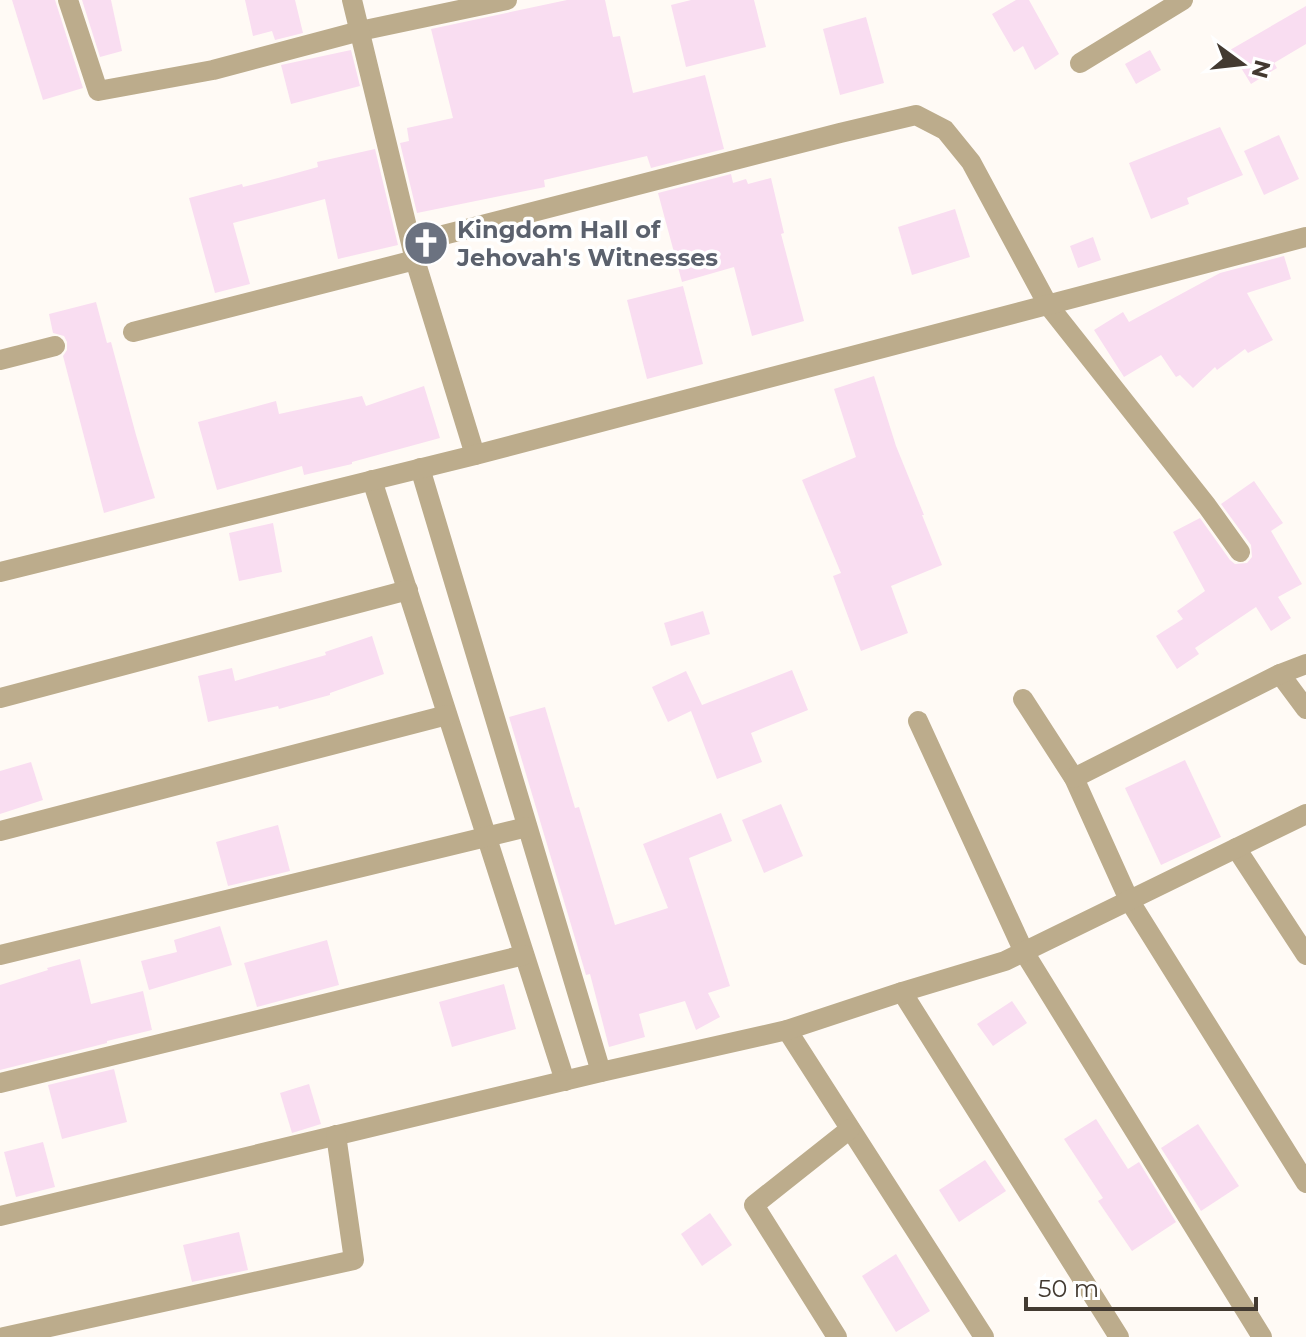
<svg xmlns="http://www.w3.org/2000/svg" width="1306" height="1337" viewBox="0 0 1306 1337" font-family="Montserrat,sans-serif">
  <rect width="100%" height="100%" fill="#fffaf5"/>
  <g fill="#f9ddf1">
    <path d="M 12,0 L 55,0 L 83,88 L 43,100 Z"/>
    <path d="M 82,0 L 111,0 L 122,51 L 100,57 Z"/>
    <path d="M 245,0 L 295,0 L 303,33 L 275,40 L 272,31 L 253,36 Z"/>
    <path d="M 567,0 L 605,0 L 613,37 L 620,36 L 633,93 L 705,75 L 724,149 L 651,168 L 647,156 L 544,180 L 545,187 L 417,213 L 400,143 L 409,141 L 407,128 L 453,118 L 431,29 Z"/>
    <path d="M 691,0 L 754,0 L 766,47 L 686,67 L 671,5 Z"/>
    <path d="M 1016,0 L 1029,0 L 1059,54 L 1035,70 L 1023,46 L 1014,52 L 992,14 Z"/>
    <path d="M 1306,6 L 1306,44 L 1274,63 L 1277,68 L 1251,84 L 1230,50 Z"/>
    <path d="M 866,17 L 884,83 L 840,95 L 823,29 Z"/>
    <path d="M 351,50 L 360,86 L 291,104 L 281,65 Z"/>
    <path d="M 1150,50 L 1161,70 L 1136,84 L 1125,64 Z"/>
    <path d="M 1220,127 L 1243,175 L 1187,198 L 1189,204 L 1151,219 L 1129,163 Z"/>
    <path d="M 1279,135 L 1299,179 L 1264,195 L 1244,151 Z"/>
    <path d="M 375,149 L 398,245 L 338,259 L 325,199 L 264,215 L 233,223 L 250,284 L 215,293 L 189,198 L 242,184 L 243,187 L 278,178 L 318,167 L 317,162 Z"/>
    <path d="M 731,174 L 733,183 L 746,179 L 748,184 L 771,178 L 784,233 L 781,234 L 804,321 L 752,336 L 734,267 L 682,282 L 658,193 Z"/>
    <path d="M 955,209 L 970,257 L 912,275 L 898,227 Z"/>
    <path d="M 1093,237 L 1101,260 L 1078,268 L 1070,246 Z"/>
    <path d="M 1284,256 L 1291,279 L 1247,293 L 1273,340 L 1248,353 L 1245,349 L 1217,370 L 1215,367 L 1193,388 L 1180,375 L 1176,377 L 1161,355 L 1124,377 L 1094,330 L 1123,312 L 1129,322 L 1220,273 Z"/>
    <path d="M 683,286 L 703,364 L 647,379 L 627,300 Z"/>
    <path d="M 96,302 L 107,343 L 111,342 L 136,435 L 155,498 L 104,513 L 63,356 L 67,350 L 67,342 L 64,336 L 53,333 L 49,314 Z"/>
    <path d="M 874,376 L 896,446 L 924,515 L 922,515 L 942,565 L 891,586 L 908,633 L 861,651 L 833,576 L 841,573 L 802,480 L 856,457 L 834,389 Z"/>
    <path d="M 424,386 L 440,438 L 352,462 L 352,464 L 304,475 L 302,466 L 217,490 L 198,422 L 276,401 L 279,414 L 362,396 L 366,406 Z"/>
    <path d="M 1254,481 L 1283,523 L 1271,531 L 1302,584 L 1278,597 L 1291,618 L 1271,631 L 1256,607 L 1195,648 L 1199,654 L 1177,669 L 1156,636 L 1183,619 L 1177,611 L 1205,591 L 1173,532 L 1200,518 L 1230,560 L 1235,564 L 1247,563 L 1252,557 L 1251,545 L 1221,504 Z"/>
    <path d="M 273,523 L 282,572 L 239,581 L 229,533 Z"/>
    <path d="M 703,611 L 710,634 L 671,646 L 664,623 Z"/>
    <path d="M 372,636 L 384,674 L 330,693 L 330,695 L 279,709 L 278,706 L 208,722 L 198,676 L 232,668 L 235,681 L 326,655 L 325,652 Z"/>
    <path d="M 792,670 L 808,710 L 751,733 L 762,762 L 717,779 L 691,711 L 668,722 L 652,687 L 686,671 L 702,705 Z"/>
    <path d="M 545,707 L 575,808 L 579,807 L 615,925 L 668,908 L 643,844 L 721,813 L 732,841 L 689,858 L 730,986 L 708,993 L 720,1017 L 696,1030 L 685,1001 L 639,1014 L 645,1037 L 609,1047 L 590,974 L 586,975 L 509,717 Z"/>
    <path d="M 1185,760 L 1221,837 L 1161,865 L 1125,788 Z"/>
    <path d="M 31,762 L 43,800 L 0,814 L 0,771 Z"/>
    <path d="M 781,804 L 803,856 L 764,873 L 742,820 Z"/>
    <path d="M 278,825 L 290,871 L 228,886 L 216,842 Z"/>
    <path d="M 220,926 L 232,965 L 149,990 L 141,961 L 177,952 L 174,940 Z"/>
    <path d="M 327,940 L 339,985 L 257,1007 L 244,963 Z"/>
    <path d="M 80,959 L 91,1004 L 143,991 L 152,1030 L 107,1041 L 107,1043 L 0,1070 L 0,985 L 48,970 L 47,968 Z"/>
    <path d="M 504,984 L 516,1029 L 452,1047 L 439,1002 Z"/>
    <path d="M 1012,1001 L 1027,1023 L 993,1046 L 977,1024 Z"/>
    <path d="M 114,1069 L 127,1122 L 62,1139 L 48,1085 Z"/>
    <path d="M 309,1084 L 321,1124 L 292,1133 L 280,1093 Z"/>
    <path d="M 1096,1119 L 1128,1169 L 1139,1162 L 1176,1222 L 1132,1251 L 1098,1201 L 1103,1198 L 1064,1139 Z"/>
    <path d="M 1198,1124 L 1239,1186 L 1201,1211 L 1161,1148 Z"/>
    <path d="M 43,1142 L 55,1187 L 16,1197 L 4,1152 Z"/>
    <path d="M 985,1160 L 1006,1191 L 959,1222 L 939,1190 Z"/>
    <path d="M 710,1213 L 732,1245 L 702,1266 L 681,1234 Z"/>
    <path d="M 239,1232 L 248,1270 L 192,1282 L 183,1245 Z"/>
    <path d="M 896,1254 L 930,1311 L 896,1332 L 862,1276 Z"/>
  </g>
  <g fill="none" stroke-linecap="round" stroke-linejoin="round">
    <g stroke="#bcac8c" stroke-width="20">
      <path d="M 68,0 L 98,91 L 213,70 L 360,31 L 507,0"/>
      <path d="M 352,0 L 415,260 L 475,455"/>
      <path d="M 1080,63 L 1183,0"/>
      <path d="M 412,243 L 840,133 L 916,115 L 945,130 L 971,162 L 1048,305 L 1207,506 L 1240,552"/>
      <path d="M 133,332 L 415,260"/>
      <path d="M 0,360 L 55,346"/>
      <path d="M 420,468 L 601,1072"/>
      <path d="M 372,480 L 565,1081"/>
      <path d="M 0,572 L 475,455 L 1306,237"/>
      <path d="M 1280,674 L 1306,709"/>
      <path d="M 0,698 L 408,590"/>
      <path d="M 1023,699 L 1074,778 L 1129,900 L 1306,1183"/>
      <path d="M 918,721 L 1024,952 L 1262,1337"/>
      <path d="M 1074,778 L 1280,674 L 1306,664"/>
      <path d="M 0,831 L 447,715"/>
      <path d="M 1236,848 L 1306,955"/>
      <path d="M 0,955 L 527,827"/>
      <path d="M 902,992 L 1119,1337"/>
      <path d="M 787,1030 L 984,1337"/>
      <path d="M 0,1083 L 524,955"/>
      <path d="M 0,1216 L 601,1072 L 787,1030 L 902,992 L 1005,961 L 1306,814"/>
      <path d="M 4,1337 L 354,1260 L 336,1135"/>
      <path d="M 837,1337 L 754,1205 L 850,1129"/>
    </g>
  </g>
  <defs>
    <g id="church-disc" transform="scale(2.3)"><circle r="9.5" fill="#6b7280" stroke="#fff"/><path d="M-1.2-6h2.4v3.5h3.3v2.4h-3.3V6h-2.4V-.1h-3.3v-2.4h3.3Z" fill="#fff"/></g>
  </defs>
  <g fill-rule="evenodd">
    <use href="#church-disc" x="426" y="243"/>
  </g>
  <g text-anchor="middle" dominant-baseline="central" stroke-width="7" stroke-linejoin="round" paint-order="stroke">
    <g font-size="24" font-weight="bold" fill="#5b616d" stroke="#fff" text-anchor="start">
      <text x="457" y="229">Kingdom Hall of<tspan x="457" dy="28">Jehovah's Witnesses</tspan></text>
    </g>
  </g>
  <g transform="translate(1242 64) rotate(105)" stroke="#ffffff" stroke-width="6" paint-order="stroke">
  <path d="M0-6L14 30L0 20L-14 30Z" fill="#433a31"/>
  <text y="-12" font-size="22" font-weight="bold" text-anchor="middle" fill="#433a31">N</text>
  </g>
  <path d="M1026 1297v12h230v-12" fill="none" stroke="#433a31" stroke-width="4"/>
  <text x="1038" y="1297" font-size="24" fill="#433a31" stroke="#ffffff" stroke-width="6" paint-order="stroke">50 m</text>
</svg>
